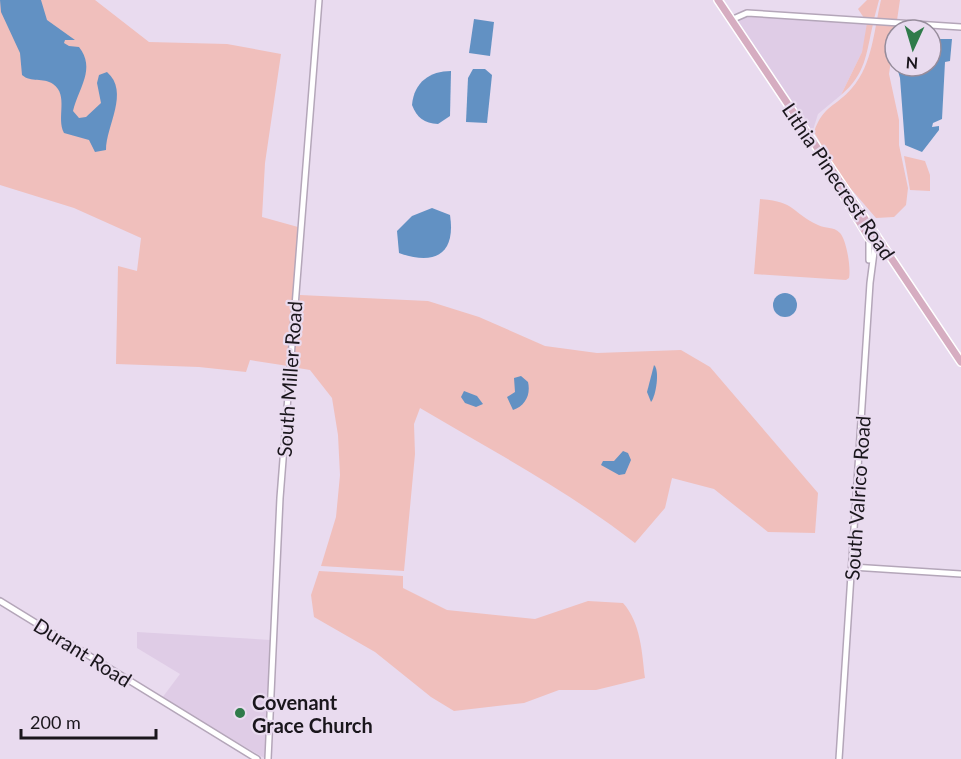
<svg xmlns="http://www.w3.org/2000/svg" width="961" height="759" viewBox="0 0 961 759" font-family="Lato,sans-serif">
  <rect width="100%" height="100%" fill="#e9dbef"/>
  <g fill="#dfcce6">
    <path d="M 747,15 L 867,23 L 868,26 L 862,52 L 841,95 L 818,114 L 813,130 L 808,131 L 734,21 Z"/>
    <path d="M 137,632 L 271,640 L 266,759 L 162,698 L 180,674 L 137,648 Z"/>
  </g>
  <g fill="#f0bfbc">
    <path d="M 0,0 L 95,0 L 149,42 L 227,44 L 281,54 L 265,163 L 262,217 L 298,227 L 288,366 L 250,360 L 246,372 L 199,367 L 116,364 L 118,266 L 137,271 L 141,238 L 74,208 L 0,185 Z"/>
    <path d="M 867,0 L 879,0 L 874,19 L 864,18 L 858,9 Z"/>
    <path d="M 881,0 L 900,0 L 889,74 L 899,120 L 899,145 L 908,188 L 906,205 L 894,217 L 876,218 L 839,175 L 814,132 C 823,105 836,107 852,88 C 873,64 874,29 881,0 Z"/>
    <path d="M 867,23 L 873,24 C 866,54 866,74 841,95 L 862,52 Z"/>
    <path d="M 904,156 L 925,161 L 930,175 L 930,191 L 910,190 Z"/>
    <path d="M 760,199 C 795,201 791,212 818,225 C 826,229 833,226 840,233 C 847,241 851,269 849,278 L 846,280 L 754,274 Z"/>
    <path d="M 300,295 L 428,301 L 479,317 L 545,346 L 597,353 L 681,350 L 710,367 L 818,493 L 815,533 L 768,532 L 714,489 L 672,478 L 665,508 L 635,543 C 568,491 493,451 420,408 L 414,424 L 415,454 L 404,571 L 321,566 L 336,517 L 340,475 L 338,435 L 332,398 L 310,370 L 292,367 Z"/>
    <path d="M 319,571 L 403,576 L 403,588 L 447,610 L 535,619 L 588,601 L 623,603 C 641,623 642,653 645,678 L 596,690 L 559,690 L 524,703 L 454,711 L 431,697 L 375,652 L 314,617 L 311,595 Z"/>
  </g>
  <g fill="#6291c3">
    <path d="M 0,0 L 41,0 L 47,20 L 75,40 L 65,40 L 64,43 L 69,46 L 79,47 C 96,69 79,87 73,111 L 79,118 L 86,117 L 101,103 L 97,83 L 99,75 L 107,72 C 130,92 106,126 106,150 L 95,152 L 89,140 L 64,133 C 56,118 69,95 53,84 C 43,77 31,83 22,75 L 20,53 L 1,12 Z"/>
    <path d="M 474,19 L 494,22 L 490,56 L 469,53 Z"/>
    <path d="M 931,39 L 952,39 L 950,61 L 945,62 L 942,119 L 933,123 L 932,127 L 939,126 L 939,130 L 922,152 L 905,145 L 900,78 L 895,61 L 895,66 L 931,66 Z"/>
    <path d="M 473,69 L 485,69 L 492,75 L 487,123 L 466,122 L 468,78 Z"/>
    <path d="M 451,71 L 450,116 L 438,124 C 424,123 417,118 412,105 C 414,82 430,71 451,71 Z"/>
    <path d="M 432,208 L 450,215 C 456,254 435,266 399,253 L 397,231 L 412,216 Z"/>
    <circle cx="785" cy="305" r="12"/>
    <path d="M 654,365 C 660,370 656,396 651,402 L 647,392 Z"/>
    <path d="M 521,376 L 528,382 C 531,395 525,406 513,410 L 507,397 L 515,392 L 514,378 Z"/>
    <path d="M 464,391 L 477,396 L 483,404 L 476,407 L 465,403 L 461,397 Z"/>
    <path d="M 623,451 L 628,453 L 631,460 L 625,474 L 619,475 L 601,465 L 603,461 L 614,461 Z"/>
  </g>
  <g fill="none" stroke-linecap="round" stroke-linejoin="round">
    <g stroke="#b4a6b9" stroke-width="8">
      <g id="minor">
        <path d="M 731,20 L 747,13 L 961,27"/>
        <path d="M 869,260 L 869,238"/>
        <path d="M 852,567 L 961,574"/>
        <path d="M 0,601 L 257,759"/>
        <path d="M 268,759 L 280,498 L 319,0"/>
        <path d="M 839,759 L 870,283 L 876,237"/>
      </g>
    </g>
    <g stroke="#fff" stroke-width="10">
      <g id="major">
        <path d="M 718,0 L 961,362"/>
        <path d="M 836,183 L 869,238"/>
      </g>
    </g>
    <use href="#minor" stroke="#fff" stroke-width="5"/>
    <use href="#major" stroke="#d6adc1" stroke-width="7"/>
  </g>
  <circle fill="#2f7b4a" stroke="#e9dbef" stroke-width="2" cx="240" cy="713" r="6"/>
  <g text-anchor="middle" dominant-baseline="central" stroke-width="4.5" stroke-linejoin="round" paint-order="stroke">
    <g font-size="20" fill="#1a161c" stroke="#e9dbef">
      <text transform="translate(839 181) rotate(56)">Lithia Pinecrest Road</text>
      <text transform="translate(289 379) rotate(-86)">South Miller Road</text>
      <text transform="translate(857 498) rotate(-86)">South Valrico Road</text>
      <text transform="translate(83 652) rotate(32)">Durant Road</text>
    </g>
    <g font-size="20" font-weight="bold" fill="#1a161c" stroke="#e9dbef" text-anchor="start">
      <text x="252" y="702">Covenant<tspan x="252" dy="23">Grace Church</tspan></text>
    </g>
  </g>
  <g transform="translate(913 48) rotate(184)"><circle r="28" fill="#e9dbef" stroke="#968c9b" stroke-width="1.5"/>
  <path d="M0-4.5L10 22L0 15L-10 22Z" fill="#2f7b4a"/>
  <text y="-9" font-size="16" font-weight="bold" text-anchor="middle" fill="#1a161c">N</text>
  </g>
  <path d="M21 729v9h135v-9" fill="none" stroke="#1a161c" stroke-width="3"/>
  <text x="30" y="729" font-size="18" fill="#1a161c" stroke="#e9dbef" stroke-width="4.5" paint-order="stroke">200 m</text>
</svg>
